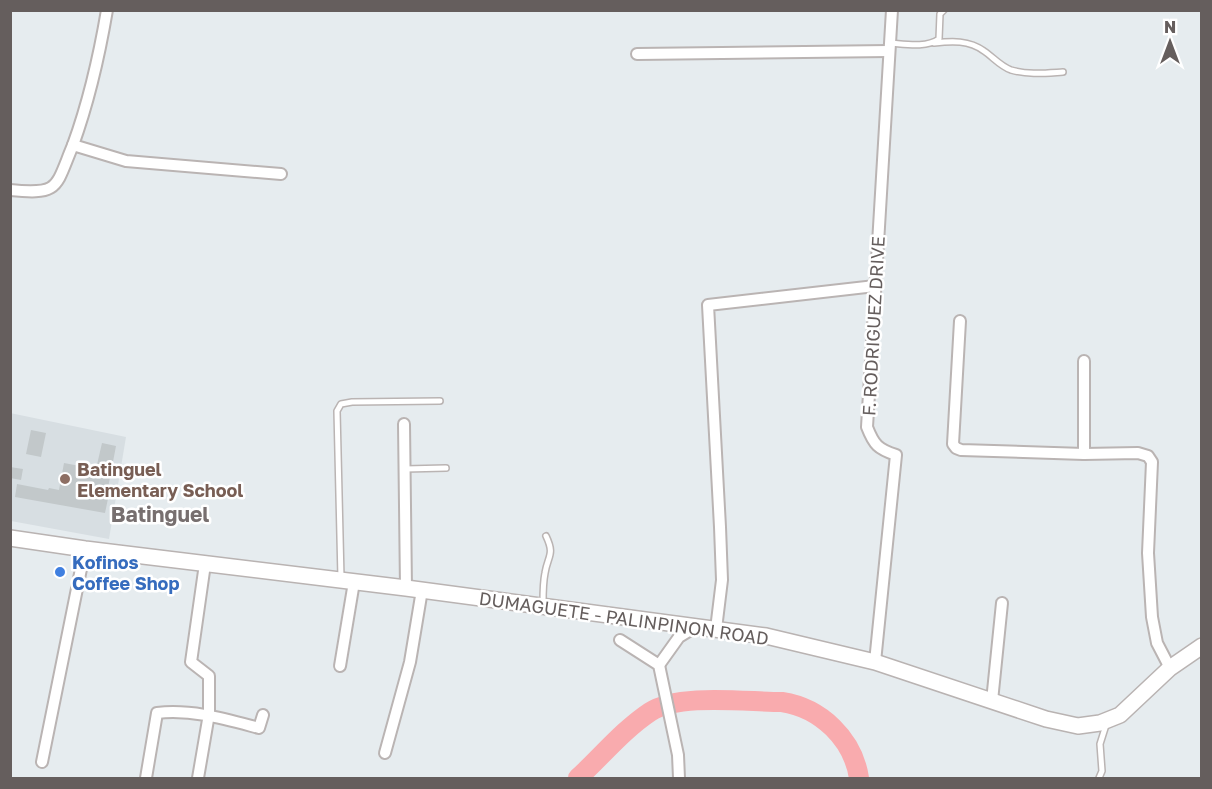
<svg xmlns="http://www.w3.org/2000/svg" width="1212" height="789" viewBox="0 0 1212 789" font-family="'Golos Text',sans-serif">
  <rect width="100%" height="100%" fill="#e6ecef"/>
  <path fill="#d7dee2" d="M 10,413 L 126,437 L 109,539 L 11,521 Z"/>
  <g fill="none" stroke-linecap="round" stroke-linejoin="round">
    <path stroke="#f9abae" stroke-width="20" d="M 578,778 C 601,757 623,730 650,712 C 679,693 746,702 782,702 C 821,708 853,739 859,778"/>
  </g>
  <g fill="#c2c8ca">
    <path d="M 31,430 L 46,433 L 41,457 L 26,454 Z"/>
    <path d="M 102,443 L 116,446 L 108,488 L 110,489 L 105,513 L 15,497 L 17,484 L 48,490 L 49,488 L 59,490 L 64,463 L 96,469 Z"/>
    <path d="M 10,467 L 23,469 L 21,480 L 10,478 Z"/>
  </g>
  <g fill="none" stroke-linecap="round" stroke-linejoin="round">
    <g stroke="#bab4b3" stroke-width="8">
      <g id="lane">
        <path d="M 890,43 C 905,44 926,48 939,39 L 940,14 L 944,10"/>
        <path d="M 934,43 C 952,41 969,40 984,51 C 993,57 1000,66 1011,70 C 1028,75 1046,73 1063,72"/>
        <path d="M 405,469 L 446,468"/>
        <path d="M 341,578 L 337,411 L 341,404 L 352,402 L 440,401"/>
        <path d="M 543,603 C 543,594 543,583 545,573 C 548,555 555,555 546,536"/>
        <path d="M 1099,778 L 1102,771 L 1100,744 L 1106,725"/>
      </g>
    </g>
    <g stroke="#bab4b3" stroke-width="14">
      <g id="street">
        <path d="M 637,54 L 889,51"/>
        <path d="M 73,145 C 89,101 99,57 107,10"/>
        <path d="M 10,190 C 60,195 55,188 73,145 L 126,161 L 281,174"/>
        <path d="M 960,321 L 953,444 L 956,448 L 961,450 L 1084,454 L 1138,453 L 1148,456 L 1152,462 L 1148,553 L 1152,617 L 1157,643 L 1170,668"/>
        <path d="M 1084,361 L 1084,454"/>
        <path d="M 404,424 L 406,588"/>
        <path d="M 716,629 L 722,580 L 720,527 L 708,305 L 875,286"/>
        <path d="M 620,640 L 659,665 L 678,755 L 679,778"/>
        <path d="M 875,662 L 896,455 C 878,449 874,445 867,427 L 892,10"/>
        <path d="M 659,665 L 679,637 L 697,626"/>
        <path d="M 340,666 L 354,582"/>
        <path d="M 992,701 L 1002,603"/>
        <path d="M 385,753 L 410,662 L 422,590"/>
        <path d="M 42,762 L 85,549"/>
        <path d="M 146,778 L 157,713 C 192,709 225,719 259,728 L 263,715"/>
        <path d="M 198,778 L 209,714 L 209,676 L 191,662 L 205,564"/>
      </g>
    </g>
    <g stroke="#b9b3b2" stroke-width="18">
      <path id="secondary" d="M 10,538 L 85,549 L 406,588 L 766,636 L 875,662 L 1046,719 L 1078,726 L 1100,723 L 1120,715 L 1170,668 L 1202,646"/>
    </g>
    <use href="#lane" stroke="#fff" stroke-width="5"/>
    <use href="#street" stroke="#fff" stroke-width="10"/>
    <use href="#secondary" stroke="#fff" stroke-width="15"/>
  </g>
  <circle fill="#8d6e63" stroke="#fff" stroke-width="2" cx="65" cy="479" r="6"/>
  <circle fill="#3f7fe0" stroke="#fff" stroke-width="2" cx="60" cy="572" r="6"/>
  <g text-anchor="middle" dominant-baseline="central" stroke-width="5" stroke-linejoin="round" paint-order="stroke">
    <g font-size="18" fill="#655e5d" stroke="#fff">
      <text transform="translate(873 326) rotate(-87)">F. RODRIGUEZ DRIVE</text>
      <text transform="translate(624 618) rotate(8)">DUMAGUETE - PALINPINON ROAD</text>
    </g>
    <g font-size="18" font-weight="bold" fill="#785e54" stroke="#fff" text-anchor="start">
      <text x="77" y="469">Batinguel<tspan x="77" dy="21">Elementary School</tspan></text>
    </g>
    <g font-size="18" font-weight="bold" fill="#366cbe" stroke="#fff" text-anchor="start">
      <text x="72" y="562">Kofinos<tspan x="72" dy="21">Coffee Shop</tspan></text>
    </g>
    <g font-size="21" font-weight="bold" fill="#776f6f" stroke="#fff">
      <text x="160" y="514">Batinguel</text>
    </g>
  </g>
  <rect width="1212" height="789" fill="none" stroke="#655e5d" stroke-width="24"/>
  <g transform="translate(1170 42)" stroke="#ffffff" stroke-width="4.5" paint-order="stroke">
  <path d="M0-4.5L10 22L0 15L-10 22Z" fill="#655e5d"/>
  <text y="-9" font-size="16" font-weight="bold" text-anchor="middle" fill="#655e5d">N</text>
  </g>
</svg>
